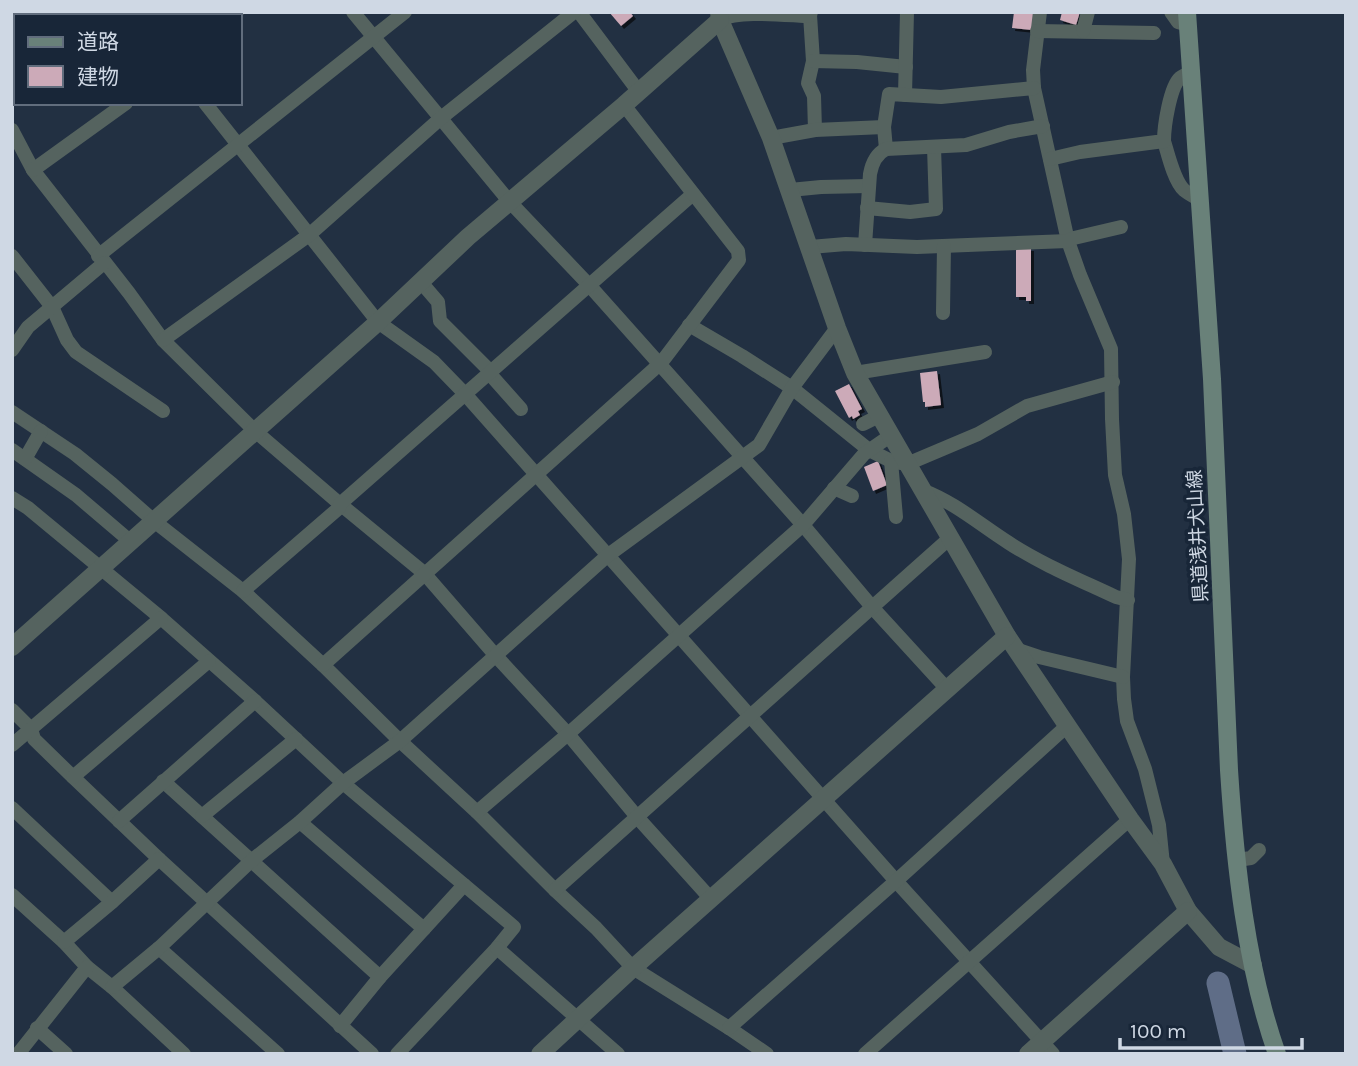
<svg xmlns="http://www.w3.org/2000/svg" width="1358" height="1066" viewBox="0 0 1358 1066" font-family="Karla,'Noto Sans JP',sans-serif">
  <defs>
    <filter id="shadow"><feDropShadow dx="3" dy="3" stdDeviation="0" flood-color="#0009"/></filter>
  </defs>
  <rect width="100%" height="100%" fill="#223042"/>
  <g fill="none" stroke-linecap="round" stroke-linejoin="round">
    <path stroke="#5f6d87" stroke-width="23" d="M 1218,983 L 1235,1054"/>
  </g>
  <g fill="#ccaab8" filter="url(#shadow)">
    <path d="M 609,12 L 630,12 L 633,16 L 621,26 Z"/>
    <path d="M 1014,12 L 1034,12 L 1032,30 L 1012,28 Z"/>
    <path d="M 1062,12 L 1080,12 L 1076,25 L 1060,20 Z"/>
    <path d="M 1016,248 L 1031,248 L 1031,301 L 1026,301 L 1026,297 L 1016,297 Z"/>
    <path d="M 937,371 L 941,405 L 925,407 L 925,402 L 923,402 L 920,373 Z"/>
    <path d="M 849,384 L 862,409 L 858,411 L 860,415 L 853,419 L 852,416 L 849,418 L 835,391 Z"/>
    <path d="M 878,461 L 887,485 L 873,491 L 864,467 Z"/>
  </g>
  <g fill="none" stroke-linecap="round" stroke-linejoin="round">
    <g stroke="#55635f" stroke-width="14">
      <path d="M 131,12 L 134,16"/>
      <path d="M 353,12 L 509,201 L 589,285 L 803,525 L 872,607 L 947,689"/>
      <path d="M 579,12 L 639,92"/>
      <path d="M 1040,12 L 1033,70 L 1034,88 L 1068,241 L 1080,275 L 1111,349 L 1112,419 L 1115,475 L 1124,514 L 1129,559 L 1123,677 L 1124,699 L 1127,721 L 1145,769 L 1159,825 L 1163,864"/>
      <path d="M 1171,12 L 1178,22 L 1188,25"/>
      <path d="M 810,15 L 813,61 L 808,83 L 814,96 L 815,130"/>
      <path d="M 51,16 L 56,12"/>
      <path d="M 234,16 L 237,12"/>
      <path d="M 720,20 C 737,10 784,15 804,16 L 810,15 L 811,12"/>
      <path d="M 1037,31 L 1154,33"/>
      <path d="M 1083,31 L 1088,12"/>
      <path d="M 12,48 L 16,45"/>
      <path d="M 813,61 L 857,62 L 906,67"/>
      <path d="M 905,95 L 907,12"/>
      <path d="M 205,103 L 378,322 L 434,362 L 465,394 L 896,881 L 1053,1054"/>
      <path d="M 12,130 L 33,170 L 129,293 L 163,340 L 255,431 L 340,504 L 424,573 L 496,656 L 568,734 L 638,818 L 711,899"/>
      <path d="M 771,138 L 815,130 L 884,127"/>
      <path d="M 1164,141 C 1168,154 1174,181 1184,190 C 1189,194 1195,197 1200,200"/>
      <path d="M 886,149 L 884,127 L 889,94 L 941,97 L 1034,88"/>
      <path d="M 1050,159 L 1080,152 L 1164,141 C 1164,126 1170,87 1180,78 C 1182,76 1189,73 1191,72"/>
      <path d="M 33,170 L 126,103"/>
      <path d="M 790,190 L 821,187 L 868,186"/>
      <path d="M 867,208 L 910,212 L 936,209 L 934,147"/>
      <path d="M 865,245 L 870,174 C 872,163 876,154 886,149 L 966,145 L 1009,132 L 1043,126"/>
      <path d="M 810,247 L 846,244 L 917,247 L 1068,241 L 1074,238 L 1121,227"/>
      <path d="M 12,256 L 52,307 L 67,340 L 76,352 L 163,411"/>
      <path d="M 98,256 L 405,12"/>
      <path d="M 420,281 L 438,302 L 440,321 L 488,369 L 489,373 L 521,409"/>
      <path d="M 943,313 L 944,246"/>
      <path d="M 689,325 L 742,356 L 792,388 L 869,450 L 891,461 L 907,464 L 978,434 L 1027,406 L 1113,382"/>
      <path d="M 163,340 L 309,235 L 441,118 L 574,12"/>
      <path d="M 12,350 L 28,327 L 104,263"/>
      <path d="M 855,373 L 985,352"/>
      <path d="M 12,412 L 75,454 L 112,484 L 154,521 L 243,591 L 323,665 L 400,741 L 477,812 L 555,890 L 596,928 L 633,968 L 729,1028 L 767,1054"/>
      <path d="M 863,424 L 879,416"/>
      <path d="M 12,450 L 76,495 L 130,541"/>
      <path d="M 25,459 L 41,431"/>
      <path d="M 891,461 L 896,517"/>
      <path d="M 834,488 L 852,496"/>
      <path d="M 922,490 C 956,503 979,524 1009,543 C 1043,565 1080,580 1116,597 L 1128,600"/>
      <path d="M 12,498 L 28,508 L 161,618 L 255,701 L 343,783 L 514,927 L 497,948 L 397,1054"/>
      <path d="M 243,591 L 339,508 L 340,504 L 693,194"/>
      <path d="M 1018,650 L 1039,657 L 1123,677"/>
      <path d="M 323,665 L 653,370 L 664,359 L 739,260 L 738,251 L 624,105"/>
      <path d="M 12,710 L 31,729 L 34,739 L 73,777 L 159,859 L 372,1054"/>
      <path d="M 12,745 L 161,618"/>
      <path d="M 73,777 L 209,661"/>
      <path d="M 163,781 L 380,977"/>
      <path d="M 12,808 L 112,902"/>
      <path d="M 477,812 L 568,734 L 803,525 L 864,454 L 890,436"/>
      <path d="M 202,816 L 296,739"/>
      <path d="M 119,821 L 255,701"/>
      <path d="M 300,822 L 424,929"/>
      <path d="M 1237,860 L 1251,858 L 1259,850"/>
      <path d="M 555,890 L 951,537"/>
      <path d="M 12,895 L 64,942 L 87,967 L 112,987 L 184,1054"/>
      <path d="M 64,942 L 112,902 L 159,859"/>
      <path d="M 159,948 L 278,1054"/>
      <path d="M 497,948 L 618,1054"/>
      <path d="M 112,987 L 159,948 L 251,861 L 300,822 L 343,783 L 400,741 L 607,556 L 759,445 L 792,388 L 837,328"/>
      <path d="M 340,1026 L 380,977 L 464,885"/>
      <path d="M 37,1028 L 66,1054"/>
      <path d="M 729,1028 L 896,881 L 1068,725"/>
      <path d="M 18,1054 L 87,967"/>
      <path d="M 865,1054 L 1130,819"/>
    </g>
    <g stroke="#55635f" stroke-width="18">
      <path d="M 719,12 L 720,20 L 771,138 L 837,328 L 855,373 L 1007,636 L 1130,819 L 1163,864 L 1188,911 L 1219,947 L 1253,965"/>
      <path d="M 12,647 L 378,322 L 468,237 L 624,105 L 720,20"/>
      <path d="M 540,1054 L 633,968 L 1007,636"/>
      <path d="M 1028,1054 L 1188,911"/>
    </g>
    <path stroke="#698179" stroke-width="18" d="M 1187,12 L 1212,379 L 1229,770 C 1235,863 1246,966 1277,1054"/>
  </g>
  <g text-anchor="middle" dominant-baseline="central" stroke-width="7" stroke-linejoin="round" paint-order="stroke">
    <g font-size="19" fill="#cfd8e4" stroke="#182638">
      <text transform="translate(1198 536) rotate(-93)">県道浅井犬山線</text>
    </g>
  </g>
  <rect width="1358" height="1066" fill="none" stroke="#cfd8e4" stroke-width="28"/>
  <rect x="14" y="14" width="228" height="91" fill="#182638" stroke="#616d7d" stroke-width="2"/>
  <rect x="28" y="37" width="35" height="10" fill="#698179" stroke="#616d7d" stroke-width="2"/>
  <text x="77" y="49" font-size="21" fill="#cfd8e4">道路</text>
  <rect x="28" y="66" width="35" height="21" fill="#ccaab8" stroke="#616d7d" stroke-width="2"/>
  <text x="77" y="84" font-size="21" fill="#cfd8e4">建物</text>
  <path d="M1120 1038v10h182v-10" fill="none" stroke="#cfd8e4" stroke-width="3.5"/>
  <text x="1130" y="1038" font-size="21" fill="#cfd8e4" stroke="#182638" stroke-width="5" paint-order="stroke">100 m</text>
</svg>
